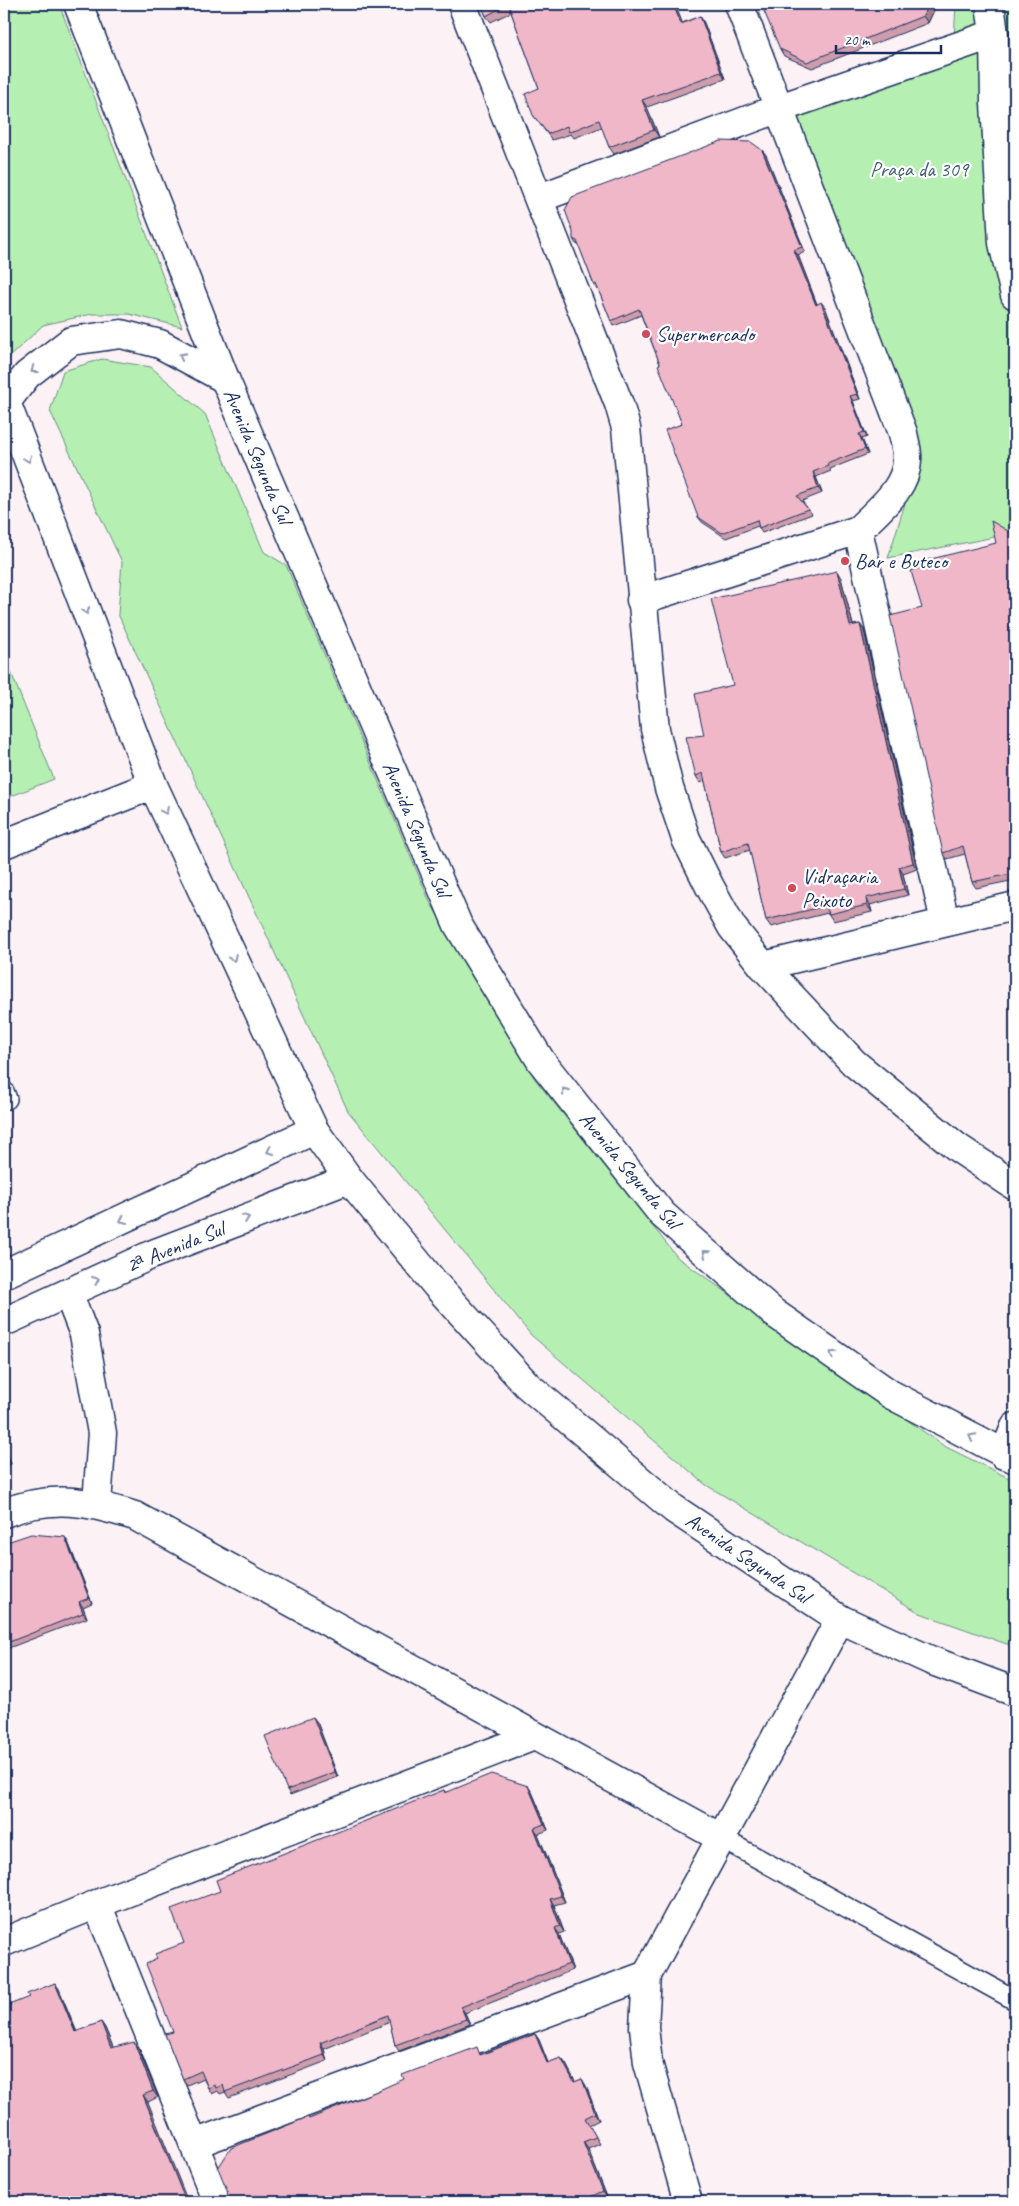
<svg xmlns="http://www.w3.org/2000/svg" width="1019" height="2206" viewBox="0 0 1019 2206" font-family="Caveat,sans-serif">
  <rect width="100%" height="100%" fill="#fcf1f4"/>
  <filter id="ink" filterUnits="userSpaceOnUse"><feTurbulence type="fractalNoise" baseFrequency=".02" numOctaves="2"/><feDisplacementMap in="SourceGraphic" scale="10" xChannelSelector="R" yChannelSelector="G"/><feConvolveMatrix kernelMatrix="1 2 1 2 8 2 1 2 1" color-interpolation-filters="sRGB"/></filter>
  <g filter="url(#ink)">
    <g fill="#b6efb2" stroke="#688f88">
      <path d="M 4,4 L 59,4 L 182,327 L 129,314 L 92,314 L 43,325 L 4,362 Z"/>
      <path d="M 956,4 L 1015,4 L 1015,533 L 888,558 L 917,465 L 911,422 L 795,111 L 953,56 Z"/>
      <path d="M 102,359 L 151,367 L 205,414 L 264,552 L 286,565 L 430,902 L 535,1079 L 678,1258 L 944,1446 L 1015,1481 L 1015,1647 L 920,1613 L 706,1485 L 531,1335 L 348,1111 L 118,614 L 122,562 L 50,411 L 63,371 Z"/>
      <path d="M 4,655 L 54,779 L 4,799 Z"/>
    </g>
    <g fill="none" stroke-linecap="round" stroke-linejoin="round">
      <g stroke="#1b2f5e" stroke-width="22">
        <g id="lane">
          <path d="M 4,1091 L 7,1099"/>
          <path d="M 721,1838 L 1015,2000"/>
        </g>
      </g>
      <g stroke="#1b2f5e" stroke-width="31">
        <g id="street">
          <path d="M 462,4 L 619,404 L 626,428 L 655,729 L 669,788 L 686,839 L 710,887 L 732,927 L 763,966 L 854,1063 L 958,1148 L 1015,1186"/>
          <path d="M 739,4 L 903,433 C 904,440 907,448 907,456 C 909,487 878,510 858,530 L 945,922"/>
          <path d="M 994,34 L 995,103 L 1003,243 L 1015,295"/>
          <path d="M 540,198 L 780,108 L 994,34 L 990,4"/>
          <path d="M 641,600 L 858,530"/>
          <path d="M 4,844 L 153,785"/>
          <path d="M 763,966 L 1015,906"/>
          <path d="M 68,1293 L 84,1334 L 102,1433 L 97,1504"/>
          <path d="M 1004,1455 L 1015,1427"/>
          <path d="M 4,1513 C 52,1494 87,1501 135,1516 L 721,1838"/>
          <path d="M 97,1904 L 217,2202"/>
          <path d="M 4,1942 L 97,1904 L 534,1736"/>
          <path d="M 194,2144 L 647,1975"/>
        </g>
      </g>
      <g stroke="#1b2f5e" stroke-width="31">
        <g id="secondary">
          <path d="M 78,4 L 225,379 L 458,925 L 541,1061 L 662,1214 L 774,1313 L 890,1394 L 1015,1459"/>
          <path d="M 4,397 L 153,785 L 314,1130 L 349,1179 L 436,1285 L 527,1385 L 674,1509 L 840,1619 L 930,1660 L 1015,1692"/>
          <path d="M 6,402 L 27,375 L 71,341 L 121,334 L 160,344 L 225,379"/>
          <path d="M 4,1274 L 314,1130"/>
          <path d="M 4,1322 L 153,1254 L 349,1179"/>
          <path d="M 688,2202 L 648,2063 L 644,2027 L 647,1975 L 840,1619"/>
        </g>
      </g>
      <use href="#lane" stroke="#fff" stroke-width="19"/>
      <use href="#street" stroke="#fff" stroke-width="28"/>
      <use href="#secondary" stroke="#fff" stroke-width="28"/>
    </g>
    <g fill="#ce9dac" stroke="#1b2f5e">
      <path d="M 481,4 L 675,4 L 682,23 L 700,16 L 704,23 L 725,79 L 647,107 L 659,137 L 614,154 L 609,147 L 602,127 L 574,138 L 571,134 L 552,140 L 533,115 L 539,88 L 511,12 L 491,22 L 486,16 Z"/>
      <path d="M 937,4 L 928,23 L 812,68 L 784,56 L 780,49 Z"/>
      <path d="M 762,150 L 766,155 L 805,252 L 798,255 L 817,304 L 825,307 L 860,399 L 853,401 L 867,437 L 862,439 L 868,454 L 830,469 L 831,471 L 816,477 L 822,493 L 802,501 L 812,514 L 762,533 L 758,526 L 726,538 L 702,522 L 698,517 L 682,424 L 660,364 L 641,315 L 614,326 L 611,321 L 598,289 L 597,290 L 594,285 L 579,245 L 576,244 L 573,239 Z"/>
      <path d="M 1015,535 L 1015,880 L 976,888 L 972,882 L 965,854 L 947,859 L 943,853 L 922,608 L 996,543 Z"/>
      <path d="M 841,578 L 853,625 L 860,624 L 864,630 L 917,869 L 903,874 L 908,895 L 870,905 L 872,912 L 833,921 L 828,913 L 771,927 L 766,920 L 750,850 L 725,858 L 721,852 L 705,781 L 700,783 L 696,776 L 704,735 L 733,685 Z"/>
      <path d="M 4,1445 L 11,1464 L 4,1467 Z"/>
      <path d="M 65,1537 L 68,1542 L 92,1603 L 83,1607 L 87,1618 L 6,1649 L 4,1645 L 4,1543 Z"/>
      <path d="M 317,1722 L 338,1777 L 290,1795 L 287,1790 Z"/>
      <path d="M 444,1790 L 446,1792 L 532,1792 L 548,1830 L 538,1834 L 565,1902 L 554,1905 L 564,1932 L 559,1934 L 573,1970 L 465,2013 L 470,2024 L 399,2051 L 395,2045 L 390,2022 L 324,2049 L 327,2061 L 229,2098 L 225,2092 L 220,2094 L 218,2091 L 212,2094 L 208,2088 L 203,2078 L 187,2085 L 183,2079 L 173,2032 L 157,1959 L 184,1943 L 220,1891 Z"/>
      <path d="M 55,1983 L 59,1989 L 77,2032 L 101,2022 L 105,2028 L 113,2047 L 138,2048 L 158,2097 L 148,2102 L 29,1997 Z"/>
      <path d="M 535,2034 L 539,2040 L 548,2063 L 561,2058 L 566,2064 L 575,2082 L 582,2079 L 586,2086 L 599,2120 L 589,2125 L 600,2144 L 588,2149 L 607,2197 L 596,2202 L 226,2202 L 309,2119 L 482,2054 Z"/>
    </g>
    <g fill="#a8808c" stroke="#1b2f5e">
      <path d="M 673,4 L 675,4 L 685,30 L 681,24 Z"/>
      <path d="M 929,4 L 937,4 L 928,23 L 923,16 Z"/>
      <path d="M 700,16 L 704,23 L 725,79 L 721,72 Z"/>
      <path d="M 642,100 L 647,107 L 659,137 L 654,130 Z"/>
      <path d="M 762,150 L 766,155 L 805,252 L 802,247 Z"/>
      <path d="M 794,250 L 798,255 L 819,310 L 816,305 Z"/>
      <path d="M 821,302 L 825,307 L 860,399 L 857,394 Z"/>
      <path d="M 850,396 L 853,401 L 867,437 L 864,432 Z"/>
      <path d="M 859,434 L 862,439 L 868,454 L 865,449 Z"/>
      <path d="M 813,472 L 816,477 L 822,493 L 818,488 Z"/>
      <path d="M 837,571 L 841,578 L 855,633 L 850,626 Z"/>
      <path d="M 860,624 L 864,630 L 917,869 L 913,863 Z"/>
      <path d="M 899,867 L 903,874 L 908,895 L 904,889 Z"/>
      <path d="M 866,898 L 870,905 L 872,912 L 867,905 Z"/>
      <path d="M 4,1445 L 11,1464 L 8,1459 L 4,1449 Z"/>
      <path d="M 65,1537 L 68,1542 L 92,1603 L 89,1598 Z"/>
      <path d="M 79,1602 L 83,1607 L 87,1618 L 83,1613 Z"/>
      <path d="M 313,1717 L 317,1722 L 338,1777 L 335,1772 Z"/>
      <path d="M 528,1786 L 532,1792 L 548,1830 L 544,1824 Z"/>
      <path d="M 534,1828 L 538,1834 L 565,1902 L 561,1896 Z"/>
      <path d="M 550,1899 L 554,1905 L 564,1932 L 560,1926 Z"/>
      <path d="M 555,1928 L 559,1934 L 573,1970 L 569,1964 Z"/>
      <path d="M 55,1983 L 59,1989 L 79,2039 L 75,2032 Z"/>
      <path d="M 461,2007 L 465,2013 L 470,2024 L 466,2019 Z"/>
      <path d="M 101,2022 L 105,2028 L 116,2054 L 111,2048 Z"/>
      <path d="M 535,2034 L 539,2040 L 551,2070 L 547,2063 Z"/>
      <path d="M 134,2042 L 138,2048 L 158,2097 L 153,2091 Z"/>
      <path d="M 320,2043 L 324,2049 L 327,2061 L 324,2055 Z"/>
      <path d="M 561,2058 L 566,2064 L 579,2089 L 574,2082 Z"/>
      <path d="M 582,2079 L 586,2086 L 599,2120 L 595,2113 Z"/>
      <path d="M 143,2095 L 148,2102 L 188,2202 L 186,2202 Z"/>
      <path d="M 583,2142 L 588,2149 L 607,2197 L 603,2191 Z"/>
    </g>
    <g fill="#f0b7c8" stroke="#1b2f5e">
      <path d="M 481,4 L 673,4 L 681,24 L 700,16 L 721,72 L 642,100 L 654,130 L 609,147 L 599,120 L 569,132 L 567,126 L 548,134 L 533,115 L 525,94 L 539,88 L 508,4 L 486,16 Z"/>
      <path d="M 761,4 L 929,4 L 923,16 L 807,62 L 780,49 Z"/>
      <path d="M 721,141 L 751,142 L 762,150 L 802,247 L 794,250 L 816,305 L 821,302 L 857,394 L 850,396 L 864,432 L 859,434 L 865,449 L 827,464 L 828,466 L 813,472 L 818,488 L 797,496 L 808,509 L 759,528 L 757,520 L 722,533 L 698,517 L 665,430 L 682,424 L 658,365 L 660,364 L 639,309 L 611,321 L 596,284 L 594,285 L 577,241 L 573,239 L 573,232 L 565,210 L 572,197 Z"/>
      <path d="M 991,521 L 1015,535 L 1015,873 L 972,882 L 963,846 L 943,853 L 890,616 L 922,608 L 911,571 L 928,565 L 927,560 L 996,543 Z"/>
      <path d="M 837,571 L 850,626 L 860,624 L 913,863 L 899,867 L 904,889 L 866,898 L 867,905 L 829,914 L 826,906 L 766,920 L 748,843 L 721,852 L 703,773 L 696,776 L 686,737 L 704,735 L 695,694 L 733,685 L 711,599 Z"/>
      <path d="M 4,1449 L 8,1459 L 4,1461 Z"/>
      <path d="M 31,1534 L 65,1537 L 89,1598 L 79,1602 L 83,1613 L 4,1644 L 4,1543 Z"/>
      <path d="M 313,1717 L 335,1772 L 287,1790 L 265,1736 Z"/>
      <path d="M 491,1774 L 528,1786 L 544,1824 L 534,1828 L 561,1896 L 550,1899 L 560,1926 L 555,1928 L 569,1964 L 461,2007 L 466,2019 L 395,2045 L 388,2015 L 320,2043 L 324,2055 L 225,2092 L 223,2085 L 216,2088 L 215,2085 L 208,2088 L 201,2071 L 183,2079 L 165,2034 L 173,2032 L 146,1964 L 157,1959 L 155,1954 L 184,1943 L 171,1909 L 220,1891 L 216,1880 L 444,1790 L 445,1793 Z"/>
      <path d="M 55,1983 L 75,2032 L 101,2022 L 111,2048 L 134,2042 L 153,2091 L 143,2095 L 186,2202 L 4,2202 L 4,2007 L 29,1997 L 27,1994 Z"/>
      <path d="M 535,2034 L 547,2063 L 561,2058 L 574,2082 L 582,2079 L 595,2113 L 585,2118 L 596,2137 L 583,2142 L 603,2191 L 584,2200 L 583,2202 L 226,2202 L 228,2197 L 227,2190 L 218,2168 L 231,2148 L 308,2117 L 309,2119 L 377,2091 L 404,2079 L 402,2075 L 477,2047 L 480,2055 Z"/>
    </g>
    <defs><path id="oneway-chevron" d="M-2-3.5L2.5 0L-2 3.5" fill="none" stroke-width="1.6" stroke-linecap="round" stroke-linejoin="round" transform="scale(1.25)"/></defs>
    <g stroke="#8d97ae">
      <use href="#oneway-chevron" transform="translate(182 356) rotate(-152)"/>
      <use href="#oneway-chevron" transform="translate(34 370) rotate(142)"/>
      <use href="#oneway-chevron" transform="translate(28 459) rotate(69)"/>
      <use href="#oneway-chevron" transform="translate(86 611) rotate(69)"/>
      <use href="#oneway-chevron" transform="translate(165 811) rotate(65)"/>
      <use href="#oneway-chevron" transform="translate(233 958) rotate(65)"/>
      <use href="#oneway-chevron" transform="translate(565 1091) rotate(-128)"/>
      <use href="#oneway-chevron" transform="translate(270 1151) rotate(155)"/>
      <use href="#oneway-chevron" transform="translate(246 1218) rotate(-21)"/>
      <use href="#oneway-chevron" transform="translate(123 1220) rotate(155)"/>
      <use href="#oneway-chevron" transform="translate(706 1253) rotate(-139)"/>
      <use href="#oneway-chevron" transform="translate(96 1280) rotate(-24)"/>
      <use href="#oneway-chevron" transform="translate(833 1354) rotate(-145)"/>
      <use href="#oneway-chevron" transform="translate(972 1437) rotate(-152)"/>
    </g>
  </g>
  <g fill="#d1495b" stroke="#fff" stroke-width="2">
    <circle cx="646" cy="334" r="5"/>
    <circle cx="845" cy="561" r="5"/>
    <circle cx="792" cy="888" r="5"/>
  </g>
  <g text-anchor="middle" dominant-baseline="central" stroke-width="4.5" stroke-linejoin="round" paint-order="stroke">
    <g font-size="21" fill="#425f73" stroke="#fff">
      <text x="919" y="169">Praça da 309</text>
    </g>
    <g font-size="21" fill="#1b2f5e" stroke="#fff" text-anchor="start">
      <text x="656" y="334">Supermercado</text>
      <text x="855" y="561">Bar e Buteco</text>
      <text x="802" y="876">Vidraçaria<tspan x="802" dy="24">Peixoto</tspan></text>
    </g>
    <g font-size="21" fill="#1b2f5e" stroke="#fff">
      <text transform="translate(258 456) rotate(67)">Avenida Segunda Sul</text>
      <text transform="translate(417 829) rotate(67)">Avenida Segunda Sul</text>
      <text transform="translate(630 1170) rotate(50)">Avenida Segunda Sul</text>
      <text transform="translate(175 1247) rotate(-22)">2ᵃ Avenida Sul</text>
      <text transform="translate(748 1558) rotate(34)">Avenida Segunda Sul</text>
    </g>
  </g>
  <rect width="1019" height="2206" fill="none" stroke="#fff" stroke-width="20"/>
  <rect x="10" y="10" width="999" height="2186" fill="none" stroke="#1b2f5e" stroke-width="2" filter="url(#ink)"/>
  <path d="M836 45v8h105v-8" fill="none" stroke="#1b2f5e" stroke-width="2.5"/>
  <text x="844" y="45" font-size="15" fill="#1b2f5e" stroke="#ffffff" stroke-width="4" paint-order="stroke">20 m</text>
</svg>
